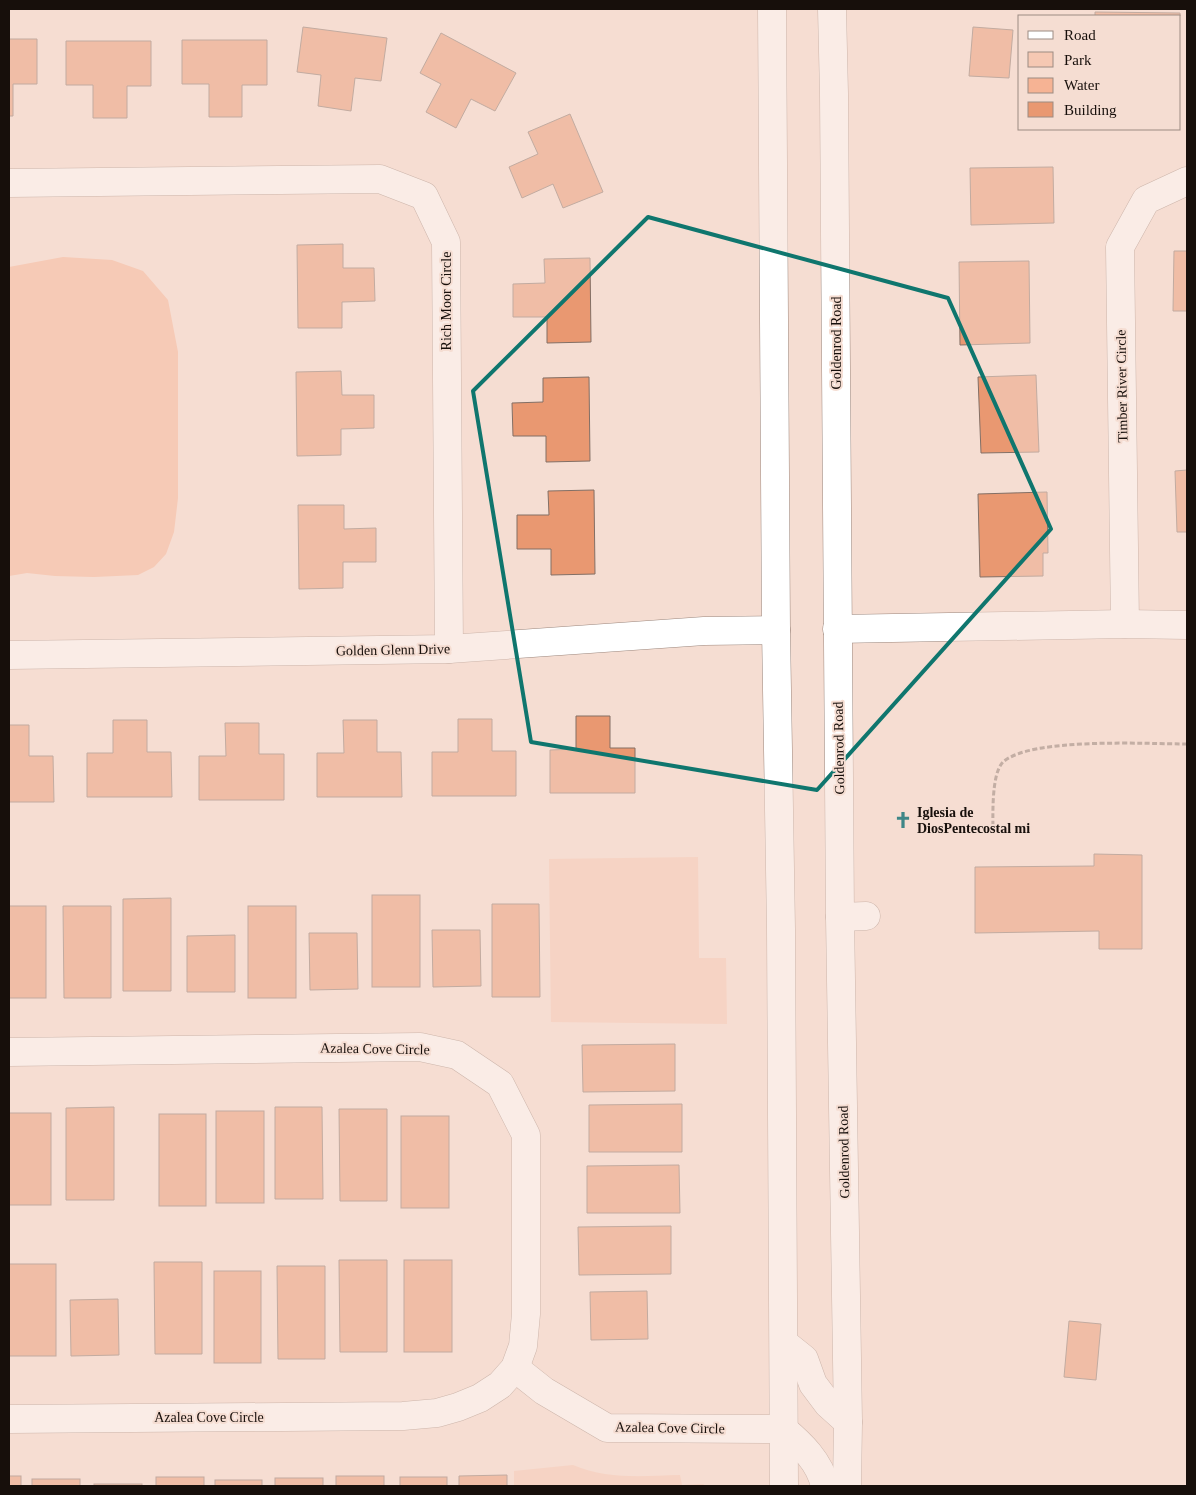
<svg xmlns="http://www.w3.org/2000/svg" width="1196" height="1495" viewBox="0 0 1196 1495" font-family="'Times New Roman',serif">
  <rect width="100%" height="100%" fill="#f5ddd2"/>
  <g fill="#f5c8b3">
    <path d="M 698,857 L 699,958 L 726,958 L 727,1024 L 551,1022 L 549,859 Z"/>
    <path d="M 573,1465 C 607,1480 644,1476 680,1475 L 682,1485 L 703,1484 L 706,1486 L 514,1486 L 514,1471 Z"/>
  </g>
  <path fill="#f6b394" d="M 63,257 L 112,260 L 143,271 L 168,300 L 178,352 L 178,498 L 174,532 L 166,554 L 154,567 L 138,575 L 94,577 L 55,576 L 27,573 L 9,576 L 9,267 Z"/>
  <g fill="#e99871" stroke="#836f65">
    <path d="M 1095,12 L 1180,13 L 1180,16 L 1095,16 Z"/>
    <path d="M 303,27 L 387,38 L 381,81 L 355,78 L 351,111 L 318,106 L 321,75 L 297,72 Z"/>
    <path d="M 973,27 L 1013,30 L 1009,78 L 969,76 Z"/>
    <path d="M 441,33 L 516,73 L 495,111 L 471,99 L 456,128 L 426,112 L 441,84 L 420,73 Z"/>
    <path d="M 9,39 L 37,39 L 37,84 L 13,84 L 13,116 L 9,116 Z"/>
    <path d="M 182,40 L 267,40 L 267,85 L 242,85 L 242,117 L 209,117 L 209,84 L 182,84 Z"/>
    <path d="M 66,41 L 151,41 L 151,86 L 127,86 L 127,118 L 93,118 L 93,85 L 66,85 Z"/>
    <path d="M 570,114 L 603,192 L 563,208 L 553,184 L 522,198 L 509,167 L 538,154 L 528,132 Z"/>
    <path d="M 1053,167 L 1054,223 L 971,225 L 970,168 Z"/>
    <path d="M 343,244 L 343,268 L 374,268 L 375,301 L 342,302 L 342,328 L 298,328 L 297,245 Z"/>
    <path d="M 1174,251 L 1187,251 L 1187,311 L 1173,311 Z"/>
    <path d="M 590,258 L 591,342 L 547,343 L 547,317 L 513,317 L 513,284 L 545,283 L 544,259 Z"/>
    <path d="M 1029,261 L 1030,343 L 960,345 L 959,262 Z"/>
    <path d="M 341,371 L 342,395 L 374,395 L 374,428 L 341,429 L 341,455 L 297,456 L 296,372 Z"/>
    <path d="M 1036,375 L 1039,452 L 981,453 L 978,377 Z"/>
    <path d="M 589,377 L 590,461 L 546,462 L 546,436 L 513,436 L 512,403 L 543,402 L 543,378 Z"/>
    <path d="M 1187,470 L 1187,532 L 1177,532 L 1175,471 Z"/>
    <path d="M 594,490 L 595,574 L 551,575 L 551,549 L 517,549 L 517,515 L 549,515 L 548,491 Z"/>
    <path d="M 1047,492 L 1048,553 L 1043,553 L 1043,576 L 980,577 L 978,494 Z"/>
    <path d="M 298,505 L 344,505 L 344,529 L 376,528 L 376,562 L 343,562 L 343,588 L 299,589 Z"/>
    <path d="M 576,716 L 610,716 L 610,748 L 635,748 L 635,793 L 550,793 L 550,750 L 576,749 Z"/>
    <path d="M 458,719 L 492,719 L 492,751 L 516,751 L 516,796 L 432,796 L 432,752 L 458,752 Z"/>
    <path d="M 113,720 L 147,720 L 147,752 L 171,752 L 172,797 L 87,797 L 87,753 L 113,753 Z"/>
    <path d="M 343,720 L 377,720 L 377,752 L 401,752 L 402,797 L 317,797 L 317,753 L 344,753 Z"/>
    <path d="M 225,723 L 259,723 L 259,754 L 284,754 L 284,800 L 199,800 L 199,756 L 226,756 Z"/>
    <path d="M 9,725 L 29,725 L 29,756 L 53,756 L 54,802 L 9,802 Z"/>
    <path d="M 1094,854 L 1142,855 L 1142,949 L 1099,949 L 1099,931 L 975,933 L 975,867 L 1094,866 Z"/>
    <rect x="372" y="895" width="48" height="92"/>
    <path d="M 171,898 L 171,991 L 123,991 L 123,899 Z"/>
    <path d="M 492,904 L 539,904 L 540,997 L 492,997 Z"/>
    <rect x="9" y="906" width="37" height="92"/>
    <path d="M 63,906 L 111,906 L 111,998 L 64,998 Z"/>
    <rect x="248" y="906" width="48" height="92"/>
    <path d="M 432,930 L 480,930 L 481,986 L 433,987 Z"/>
    <path d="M 309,933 L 357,933 L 358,989 L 310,990 Z"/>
    <path d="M 235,935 L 235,992 L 187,992 L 187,936 Z"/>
    <path d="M 675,1044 L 675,1091 L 583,1092 L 582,1045 Z"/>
    <path d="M 682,1104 L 682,1152 L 589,1152 L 589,1105 Z"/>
    <path d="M 114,1107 L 114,1200 L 66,1200 L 66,1108 Z"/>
    <path d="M 275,1107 L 322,1107 L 323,1199 L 275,1199 Z"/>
    <path d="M 339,1109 L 387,1109 L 387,1201 L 340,1201 Z"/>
    <rect x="216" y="1111" width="48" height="92"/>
    <rect x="9" y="1113" width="42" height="92"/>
    <rect x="159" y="1114" width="47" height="92"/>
    <rect x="401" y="1116" width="48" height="92"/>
    <path d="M 679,1165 L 680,1213 L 587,1213 L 587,1166 Z"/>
    <path d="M 671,1226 L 671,1274 L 579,1275 L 578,1227 Z"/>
    <path d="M 339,1260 L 387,1260 L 387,1352 L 340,1352 Z"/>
    <rect x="404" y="1260" width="48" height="92"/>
    <path d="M 154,1262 L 202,1262 L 202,1354 L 155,1354 Z"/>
    <rect x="9" y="1264" width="47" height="92"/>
    <path d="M 277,1266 L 325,1266 L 325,1359 L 278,1359 Z"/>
    <rect x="214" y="1271" width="47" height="92"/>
    <path d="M 647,1291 L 648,1339 L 591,1340 L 590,1292 Z"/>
    <path d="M 118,1299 L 119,1355 L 71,1356 L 70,1300 Z"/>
    <path d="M 1069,1321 L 1101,1324 L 1096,1380 L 1064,1377 Z"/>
    <path d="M 507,1475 L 507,1486 L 459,1486 L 459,1476 Z"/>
    <rect x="9" y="1476" width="12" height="10"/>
    <rect x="336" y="1476" width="48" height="10"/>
    <rect x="156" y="1477" width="48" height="9"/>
    <rect x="400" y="1477" width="47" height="9"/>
    <rect x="275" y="1478" width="48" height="8"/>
    <rect x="32" y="1479" width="48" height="7"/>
    <rect x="215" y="1480" width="47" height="6"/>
    <rect x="94" y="1484" width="48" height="2"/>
  </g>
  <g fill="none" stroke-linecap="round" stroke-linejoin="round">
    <g stroke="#9c877d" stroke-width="29">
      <g id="minor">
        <path d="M 9,183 L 380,179 L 424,196 L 446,242 L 449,649"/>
        <path d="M 1125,624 L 1120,247 L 1146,200 L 1187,181"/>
        <path d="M 837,629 L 1125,624 L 1187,625"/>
        <path d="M 9,655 L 449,649 L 704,631 L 776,630"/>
        <path d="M 840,917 L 866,916"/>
        <path d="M 9,1052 L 420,1047 L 457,1055 L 500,1084 L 526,1135 L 526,1314 L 523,1346 L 515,1368 L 500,1385 L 480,1398 L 458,1407 L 437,1413 L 403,1416 L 9,1419"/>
        <path d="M 515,1368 L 544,1391 L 607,1428 L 783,1429"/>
      </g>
    </g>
    <g stroke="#9c877d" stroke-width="29">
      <g id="major">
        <path d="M 772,9 L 776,630 L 781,929 L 784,1486"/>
        <path d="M 832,9 L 834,94 L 840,917 L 848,1422 L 847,1486"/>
        <path d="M 784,1343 L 804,1359 L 813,1384 L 828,1404 L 848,1422"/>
        <path d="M 783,1429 C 801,1444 820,1462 825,1486"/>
      </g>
    </g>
    <path stroke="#85756d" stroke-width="3" stroke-dasharray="5 2.5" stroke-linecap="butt" d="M 993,833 C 993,817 991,774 1003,762 C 1031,737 1148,744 1187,744"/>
    <use href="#minor" stroke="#fff" stroke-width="28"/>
    <use href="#major" stroke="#fff" stroke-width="28"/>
  </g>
  <path d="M0 0H1196V1495H0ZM 648,217 L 948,298 L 1051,529 L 817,790 L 531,742 L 473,391 Z" fill="#f5ddd2" fill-opacity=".55" fill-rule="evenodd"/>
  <path fill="none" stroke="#0f766e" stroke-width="4" stroke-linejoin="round" d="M 648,217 L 948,298 L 1051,529 L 817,790 L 531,742 L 473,391 Z"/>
  <defs>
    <g id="church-bare" transform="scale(1.35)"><path d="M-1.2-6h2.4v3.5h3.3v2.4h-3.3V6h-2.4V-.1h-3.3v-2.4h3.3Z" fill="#3e8687" stroke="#f5ddd2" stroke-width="2.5" paint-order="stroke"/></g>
  </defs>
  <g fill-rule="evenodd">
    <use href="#church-bare" x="903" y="820"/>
  </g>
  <g text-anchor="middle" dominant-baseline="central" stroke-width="4" stroke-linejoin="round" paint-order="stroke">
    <g font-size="14" fill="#170f0b" stroke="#f5ddd2">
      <text transform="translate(446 301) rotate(-90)">Rich Moor Circle</text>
      <text transform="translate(836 343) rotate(-90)">Goldenrod Road</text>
      <text transform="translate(1122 386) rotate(-91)">Timber River Circle</text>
      <text transform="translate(393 650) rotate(-1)">Golden Glenn Drive</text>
      <text transform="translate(839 748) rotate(-91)">Goldenrod Road</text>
      <text transform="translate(375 1049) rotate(1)">Azalea Cove Circle</text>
      <text transform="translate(844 1152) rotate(-91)">Goldenrod Road</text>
      <text x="209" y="1417">Azalea Cove Circle</text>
      <text transform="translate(670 1428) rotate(1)">Azalea Cove Circle</text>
    </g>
    <g font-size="14" font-weight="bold" fill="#170f0b" stroke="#f5ddd2" text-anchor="start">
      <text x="917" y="812">Iglesia de<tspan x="917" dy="16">DiosPentecostal mi</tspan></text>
    </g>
  </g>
  <rect width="1196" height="1495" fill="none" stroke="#170f0b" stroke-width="20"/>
  <rect x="1018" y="15" width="162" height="115" fill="#f5ddd2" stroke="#9c8b82"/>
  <rect x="1028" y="31" width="25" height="8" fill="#ffffff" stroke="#9c8b82"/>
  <text x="1064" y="40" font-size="15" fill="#170f0b">Road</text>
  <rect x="1028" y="52" width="25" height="15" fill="#f5c8b3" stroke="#9c8b82"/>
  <text x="1064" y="65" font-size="15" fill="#170f0b">Park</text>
  <rect x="1028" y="78" width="25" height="15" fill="#f6b394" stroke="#9c8b82"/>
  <text x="1064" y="90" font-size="15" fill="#170f0b">Water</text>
  <rect x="1028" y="102" width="25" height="15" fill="#e99871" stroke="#9c8b82"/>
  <text x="1064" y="115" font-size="15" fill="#170f0b">Building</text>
</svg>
